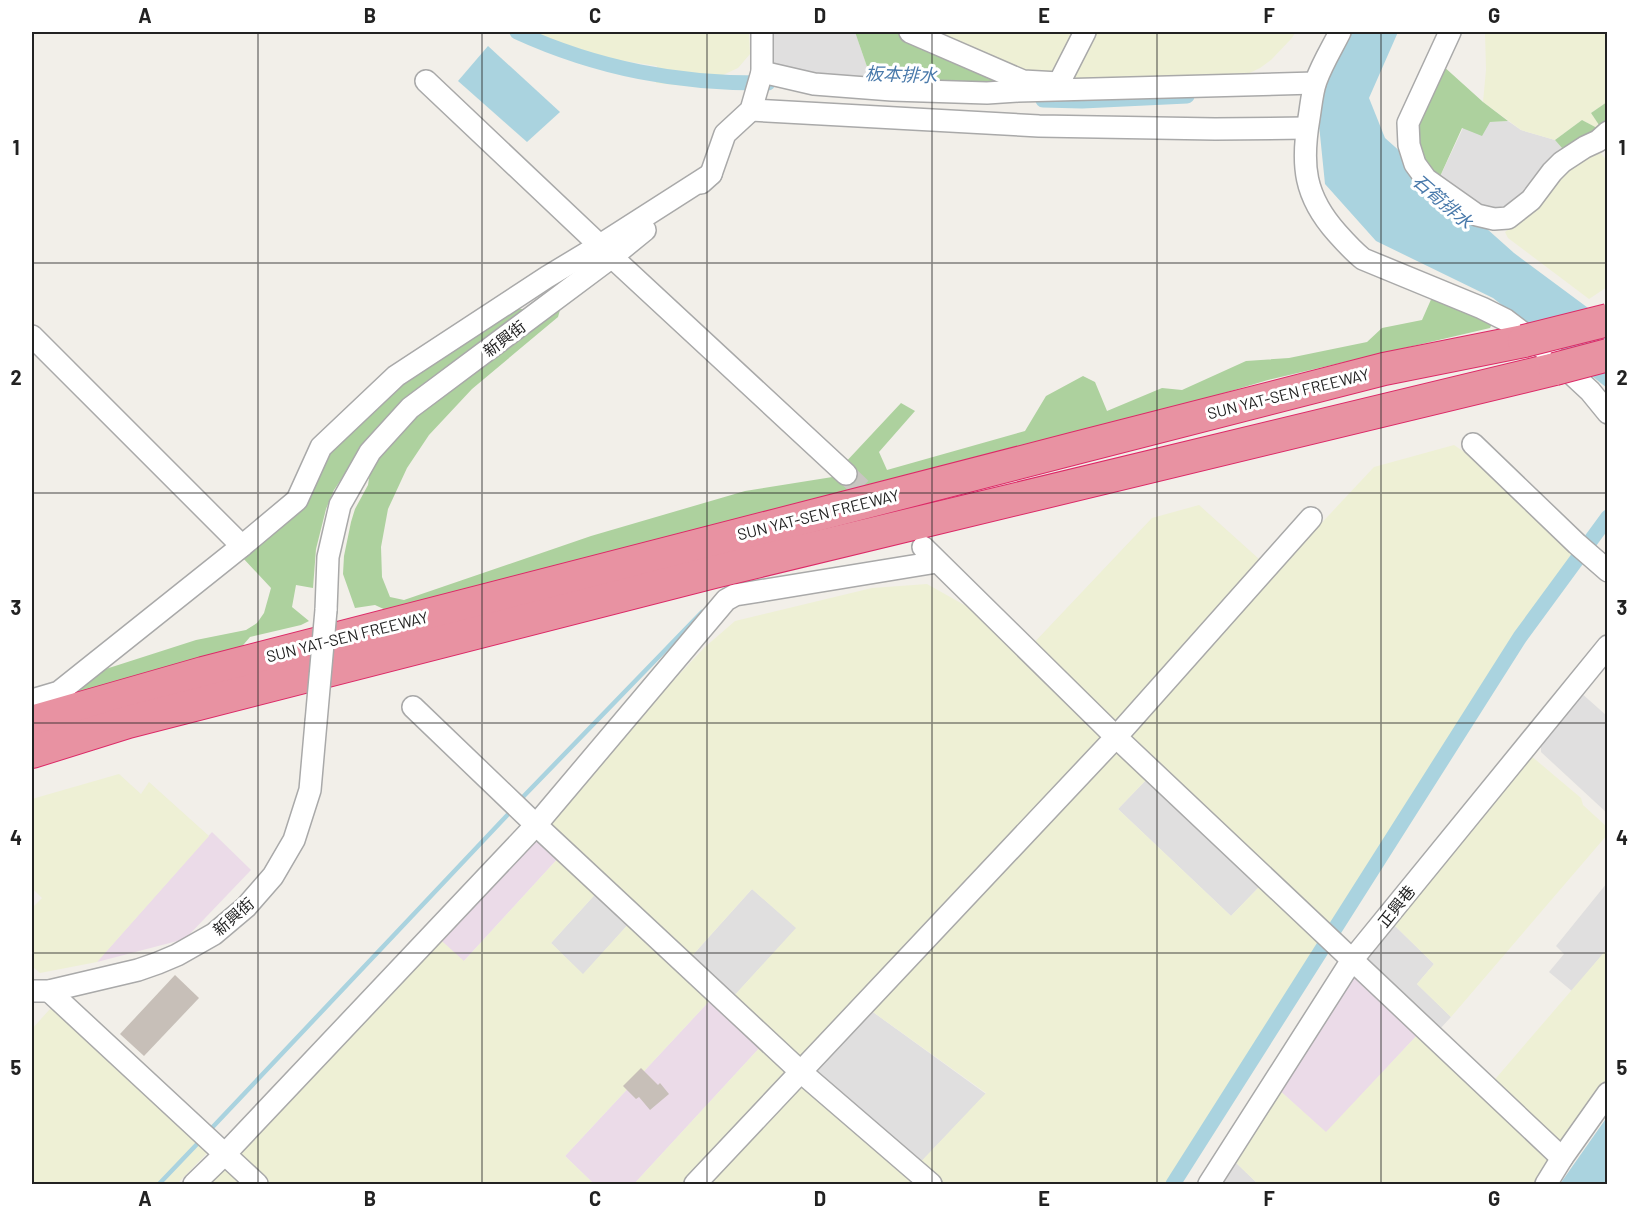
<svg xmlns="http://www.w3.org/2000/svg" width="1639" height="1216" viewBox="0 0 1639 1216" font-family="Barlow,'Noto Sans TC',sans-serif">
  <rect width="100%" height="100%" fill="#f2efe9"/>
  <g fill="#e0dfdf">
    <path d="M 768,32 L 855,32 L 873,84 L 774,75 Z"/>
    <path d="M 1508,121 L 1521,130 L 1555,140 L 1562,148 L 1530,194 L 1510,208 L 1488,214 L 1437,183 L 1463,128 L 1490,122 Z"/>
    <path d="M 1580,692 L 1607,716 L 1607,813 L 1541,752 L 1541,743 Z"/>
    <path d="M 1147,779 L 1260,886 L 1231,916 L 1118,809 Z"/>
    <path d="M 1607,883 L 1607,949 L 1572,991 L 1549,972 L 1564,954 L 1556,946 Z"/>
    <path d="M 600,889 L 632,920 L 583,975 L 551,943 Z"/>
    <path d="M 752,889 L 797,928 L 733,997 L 691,957 Z"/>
    <path d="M 1393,924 L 1434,964 L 1417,984 L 1451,1017 L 1437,1032 L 1364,960 Z"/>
    <path d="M 866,1007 L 986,1094 L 914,1169 L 810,1067 Z"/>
    <path d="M 1232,1159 L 1258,1184 L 1216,1184 Z"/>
  </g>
  <g fill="#ebdbe8">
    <path d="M 534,827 L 562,854 L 463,962 L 434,934 Z"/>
    <path d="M 212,832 L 251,870 L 185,939 L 97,962 Z"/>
    <path d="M 1357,973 L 1421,1031 L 1326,1133 L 1278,1089 Z"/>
    <path d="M 714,996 L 764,1043 L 634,1184 L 594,1184 L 565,1156 Z"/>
  </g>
  <g fill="#eef0d5">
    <path d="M 536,32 L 749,32 L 750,54 L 738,68 L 697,87 L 656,83 L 657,66 L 585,55 L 545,40 Z"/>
    <path d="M 929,32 L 1086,32 L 1051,88 Z"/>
    <path d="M 1093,32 L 1296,32 L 1291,39 L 1271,60 L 1260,68 L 1237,79 L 1063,89 Z"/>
    <path d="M 1485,32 L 1607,32 L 1607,102 L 1591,113 L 1601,128 L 1599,129 L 1582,120 L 1555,140 L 1521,130 L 1483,102 L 1486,70 Z"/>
    <path d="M 1600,152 L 1607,161 L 1607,287 L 1589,299 L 1508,238 L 1505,232 L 1526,215 L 1563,167 Z"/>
    <path d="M 1454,445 L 1489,469 L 1578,551 L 1337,935 L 1123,735 L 1374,467 Z"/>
    <path d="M 1199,505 L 1269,568 L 1117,729 L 1030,647 L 1152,518 Z"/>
    <path d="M 927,584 L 968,607 L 1107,740 L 802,1061 L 733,997 L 796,928 L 752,889 L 691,957 L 542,820 L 705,647 L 735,621 L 872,588 Z"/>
    <path d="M 1116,749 L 1147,779 L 1118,809 L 1231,916 L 1260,886 L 1327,950 L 1179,1184 L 931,1184 L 914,1169 L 986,1093 L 866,1007 Z"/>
    <path d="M 1530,755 L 1581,798 L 1583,805 L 1607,827 L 1607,835 L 1451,1017 L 1417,984 L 1434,964 L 1393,924 Z"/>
    <path d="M 119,774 L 141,794 L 149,782 L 209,836 L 97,962 L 40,973 L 32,966 L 32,908 L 42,898 L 32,888 L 32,799 Z"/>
    <path d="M 562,854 L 600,889 L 551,943 L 583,974 L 632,920 L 714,996 L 565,1156 L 594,1184 L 266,1184 L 231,1152 L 434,934 L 464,961 Z"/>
    <path d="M 1607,949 L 1607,1083 L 1562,1149 L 1491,1084 Z"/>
    <path d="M 50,1009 L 57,1011 L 209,1151 L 177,1184 L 32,1184 L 32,1029 Z"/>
    <path d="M 1421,1031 L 1552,1158 L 1533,1184 L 1258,1184 L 1232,1159 L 1278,1089 L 1326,1132 Z"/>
    <path d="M 764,1043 L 793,1070 L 683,1184 L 634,1184 Z"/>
    <path d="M 800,1078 L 913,1184 L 700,1184 Z"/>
    <path d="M 220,1162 L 244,1184 L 199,1184 Z"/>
  </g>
  <g fill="#add19e">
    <path d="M 855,32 L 929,32 L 1007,80 L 1008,95 L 873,84 Z"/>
    <path d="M 1442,65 L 1483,102 L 1508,121 L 1490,122 L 1482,136 L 1462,128 L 1437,183 L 1427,173 L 1413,126 Z"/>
    <path d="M 1607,102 L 1607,124 L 1601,128 L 1591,113 Z"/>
    <path d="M 1582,120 L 1599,129 L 1578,149 L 1562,148 L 1555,140 Z"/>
    <path d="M 1433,295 L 1494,320 L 1490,328 L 1268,380 L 1180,406 L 390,612 L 375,605 L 355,608 L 343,574 L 344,556 L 351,522 L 355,509 L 368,485 L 371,465 L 412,417 L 562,303 L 558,317 L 472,389 L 429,435 L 407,468 L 388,509 L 381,547 L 382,577 L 390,597 L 404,600 L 591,536 L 745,491 L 845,475 L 843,465 L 901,403 L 915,411 L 879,452 L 887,470 L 1025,431 L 1046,396 L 1083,376 L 1095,382 L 1107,411 L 1162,388 L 1182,390 L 1246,361 L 1289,358 L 1367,342 L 1382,328 L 1422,320 Z"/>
    <path d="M 504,309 L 528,309 L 355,459 L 334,490 L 326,509 L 316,549 L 313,588 L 296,585 L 292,607 L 309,621 L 301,625 L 250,637 L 238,651 L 61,700 L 59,684 L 196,640 L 246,630 L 257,623 L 264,613 L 271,588 L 242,557 L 331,449 L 353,418 Z"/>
  </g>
  <g fill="#aad3df">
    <path d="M 1346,32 L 1398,32 L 1369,98 L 1385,138 L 1514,253 L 1607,322 L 1607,388 L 1493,298 L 1376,241 L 1325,184 L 1318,115 L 1327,77 Z"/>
    <path d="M 488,46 L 560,112 L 527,142 L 458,81 Z"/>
    <path d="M 1607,1117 L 1607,1184 L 1560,1184 Z"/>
  </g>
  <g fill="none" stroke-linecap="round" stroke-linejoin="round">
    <g stroke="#aad3df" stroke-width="4.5">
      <path d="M 520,800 L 702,612"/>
      <path d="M 208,1132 L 513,809"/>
      <path d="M 159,1184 L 200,1141"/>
    </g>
    <g stroke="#aad3df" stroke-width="15">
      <path d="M 517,32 C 598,69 679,84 768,83"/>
      <path d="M 1043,100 L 1082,101 L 1187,96"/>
      <path d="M 1173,1184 L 1520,637 L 1608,517"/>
    </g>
  </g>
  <g fill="#c7bfb8">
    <path d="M 175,975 L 199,998 L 144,1056 L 120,1034 Z"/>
    <path d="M 641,1068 L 658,1085 L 660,1083 L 669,1094 L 650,1110 L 639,1097 L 636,1099 L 623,1086 Z"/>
  </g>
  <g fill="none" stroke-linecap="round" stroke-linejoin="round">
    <path stroke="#c8c6c1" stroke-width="21" stroke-dasharray="21 10" stroke-linecap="butt" d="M 846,474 L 881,507"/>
    <g stroke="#a9a9a9" stroke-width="24">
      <g id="minor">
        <path d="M 910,32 L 1023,81 L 1059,83 L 1085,32"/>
        <path d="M 1340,32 C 1332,48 1322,64 1316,81 C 1312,92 1311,106 1309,118 C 1301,165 1304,196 1337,233 C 1345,242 1353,251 1363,259 L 1482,308 L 1506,320 L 1548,352 L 1590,391 L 1608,413"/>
        <path d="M 1450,32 L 1408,123 L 1409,145 L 1415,164 L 1426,179 L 1477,215 L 1494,219 L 1508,218 L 1531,200 L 1552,172 L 1562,162 L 1585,147 L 1598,141 L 1608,132"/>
        <path d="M 762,72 L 814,84 L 892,90 L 987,93 L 1018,91 L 1315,83"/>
        <path d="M 426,81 L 612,257 L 846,474"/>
        <path d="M 751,110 L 1039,126 L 1215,129 L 1307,128"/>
        <path d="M 701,183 L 711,174 L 725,134 L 751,110 L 762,72 L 762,32"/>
        <path d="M 32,336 L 242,546"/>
        <path d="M 1473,444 L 1577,544 L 1608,571"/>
        <path d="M 923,547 L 1116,737 L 1562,1158"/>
        <path d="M 326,610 L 328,557 L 340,505 L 370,452 L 410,408 L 612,257 L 645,230"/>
        <path d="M 32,700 L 59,692 L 242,546 L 297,500 L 321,447 L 396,376 L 547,277 L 600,245 L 711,174"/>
        <path d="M 413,707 L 536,825 L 801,1072 L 931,1184"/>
        <path d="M 32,991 L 49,991 L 138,970 L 158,963 L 177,955 L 214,934 L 246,907 L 273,876 L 294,840 L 310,790 L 316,722"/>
        <path d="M 49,991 L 257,1184"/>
        <path d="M 194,1184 L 225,1154 L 536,825 L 726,600 L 735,595 L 937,562"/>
        <path d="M 695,1184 L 1116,737 L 1311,518"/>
        <path d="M 1209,1184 L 1352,960 L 1608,646"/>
        <path d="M 1546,1184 L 1562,1158 L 1608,1093"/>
      </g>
    </g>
    <g stroke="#dc2a67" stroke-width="34">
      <g id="highway">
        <path d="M 32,722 L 203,673 L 1072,449 L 1384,369 L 1524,341"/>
        <path d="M 32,752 L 128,722 L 714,572 L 1555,369"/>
      </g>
    </g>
    <use href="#minor" stroke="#fff" stroke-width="21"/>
    <use href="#highway" stroke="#e892a2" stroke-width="32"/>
    <g stroke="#a9a9a9" stroke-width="24" stroke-linecap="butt">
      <path id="minor-bridge" d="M 316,722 L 326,610"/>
    </g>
    <g stroke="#dc2a67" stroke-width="34" stroke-linecap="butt">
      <g id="highway-bridge">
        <path d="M 1524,341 L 1608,320"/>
        <path d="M 1555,369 L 1608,355"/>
      </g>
    </g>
    <use href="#minor-bridge" stroke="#fff" stroke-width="21"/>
    <use href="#highway-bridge" stroke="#e892a2" stroke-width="32"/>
  </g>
  <path fill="none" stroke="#222" stroke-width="1.5" stroke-opacity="0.55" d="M 258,32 L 258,1184M 482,32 L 482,1184M 707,32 L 707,1184M 932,32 L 932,1184M 1157,32 L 1157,1184M 1381,32 L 1381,1184M 32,263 L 1608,263M 32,493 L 1608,493M 32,723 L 1608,723M 32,953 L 1608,953"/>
  <g text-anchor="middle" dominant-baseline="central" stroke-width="6" stroke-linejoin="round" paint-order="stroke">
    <g font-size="16" fill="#222" stroke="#fff">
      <text transform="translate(504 338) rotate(-37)">新興街</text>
      <text transform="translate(1288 393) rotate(-14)">SUN YAT-SEN FREEWAY</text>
      <text transform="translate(818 514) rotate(-14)">SUN YAT-SEN FREEWAY</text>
      <text transform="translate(347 636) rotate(-14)">SUN YAT-SEN FREEWAY</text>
      <text transform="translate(1396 906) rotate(-51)">正興巷</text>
      <text transform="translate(233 916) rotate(-41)">新興街</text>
    </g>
    <g font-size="18" font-style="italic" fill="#4a7aab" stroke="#fff">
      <text transform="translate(901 74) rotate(2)">板本排水</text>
      <text transform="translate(1443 201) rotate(41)">石筍排水</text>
    </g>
  </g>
  <rect width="1639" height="1216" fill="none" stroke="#ffffff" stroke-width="66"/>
  <rect x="33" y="33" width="1573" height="1150" fill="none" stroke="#222" stroke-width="2"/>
  <g font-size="20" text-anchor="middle" font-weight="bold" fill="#222">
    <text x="145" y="23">A</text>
    <text x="370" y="23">B</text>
    <text x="595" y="23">C</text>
    <text x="820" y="23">D</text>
    <text x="1044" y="23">E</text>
    <text x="1269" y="23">F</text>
    <text x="1494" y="23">G</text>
    <text x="16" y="155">1</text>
    <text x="1622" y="155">1</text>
    <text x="16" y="385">2</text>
    <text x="1622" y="385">2</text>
    <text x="16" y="615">3</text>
    <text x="1622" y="615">3</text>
    <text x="16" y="845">4</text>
    <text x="1622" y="845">4</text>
    <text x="16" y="1075">5</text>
    <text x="1622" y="1075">5</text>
    <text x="145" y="1206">A</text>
    <text x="370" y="1206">B</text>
    <text x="595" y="1206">C</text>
    <text x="820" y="1206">D</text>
    <text x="1044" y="1206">E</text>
    <text x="1269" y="1206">F</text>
    <text x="1494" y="1206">G</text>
  </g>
</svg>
